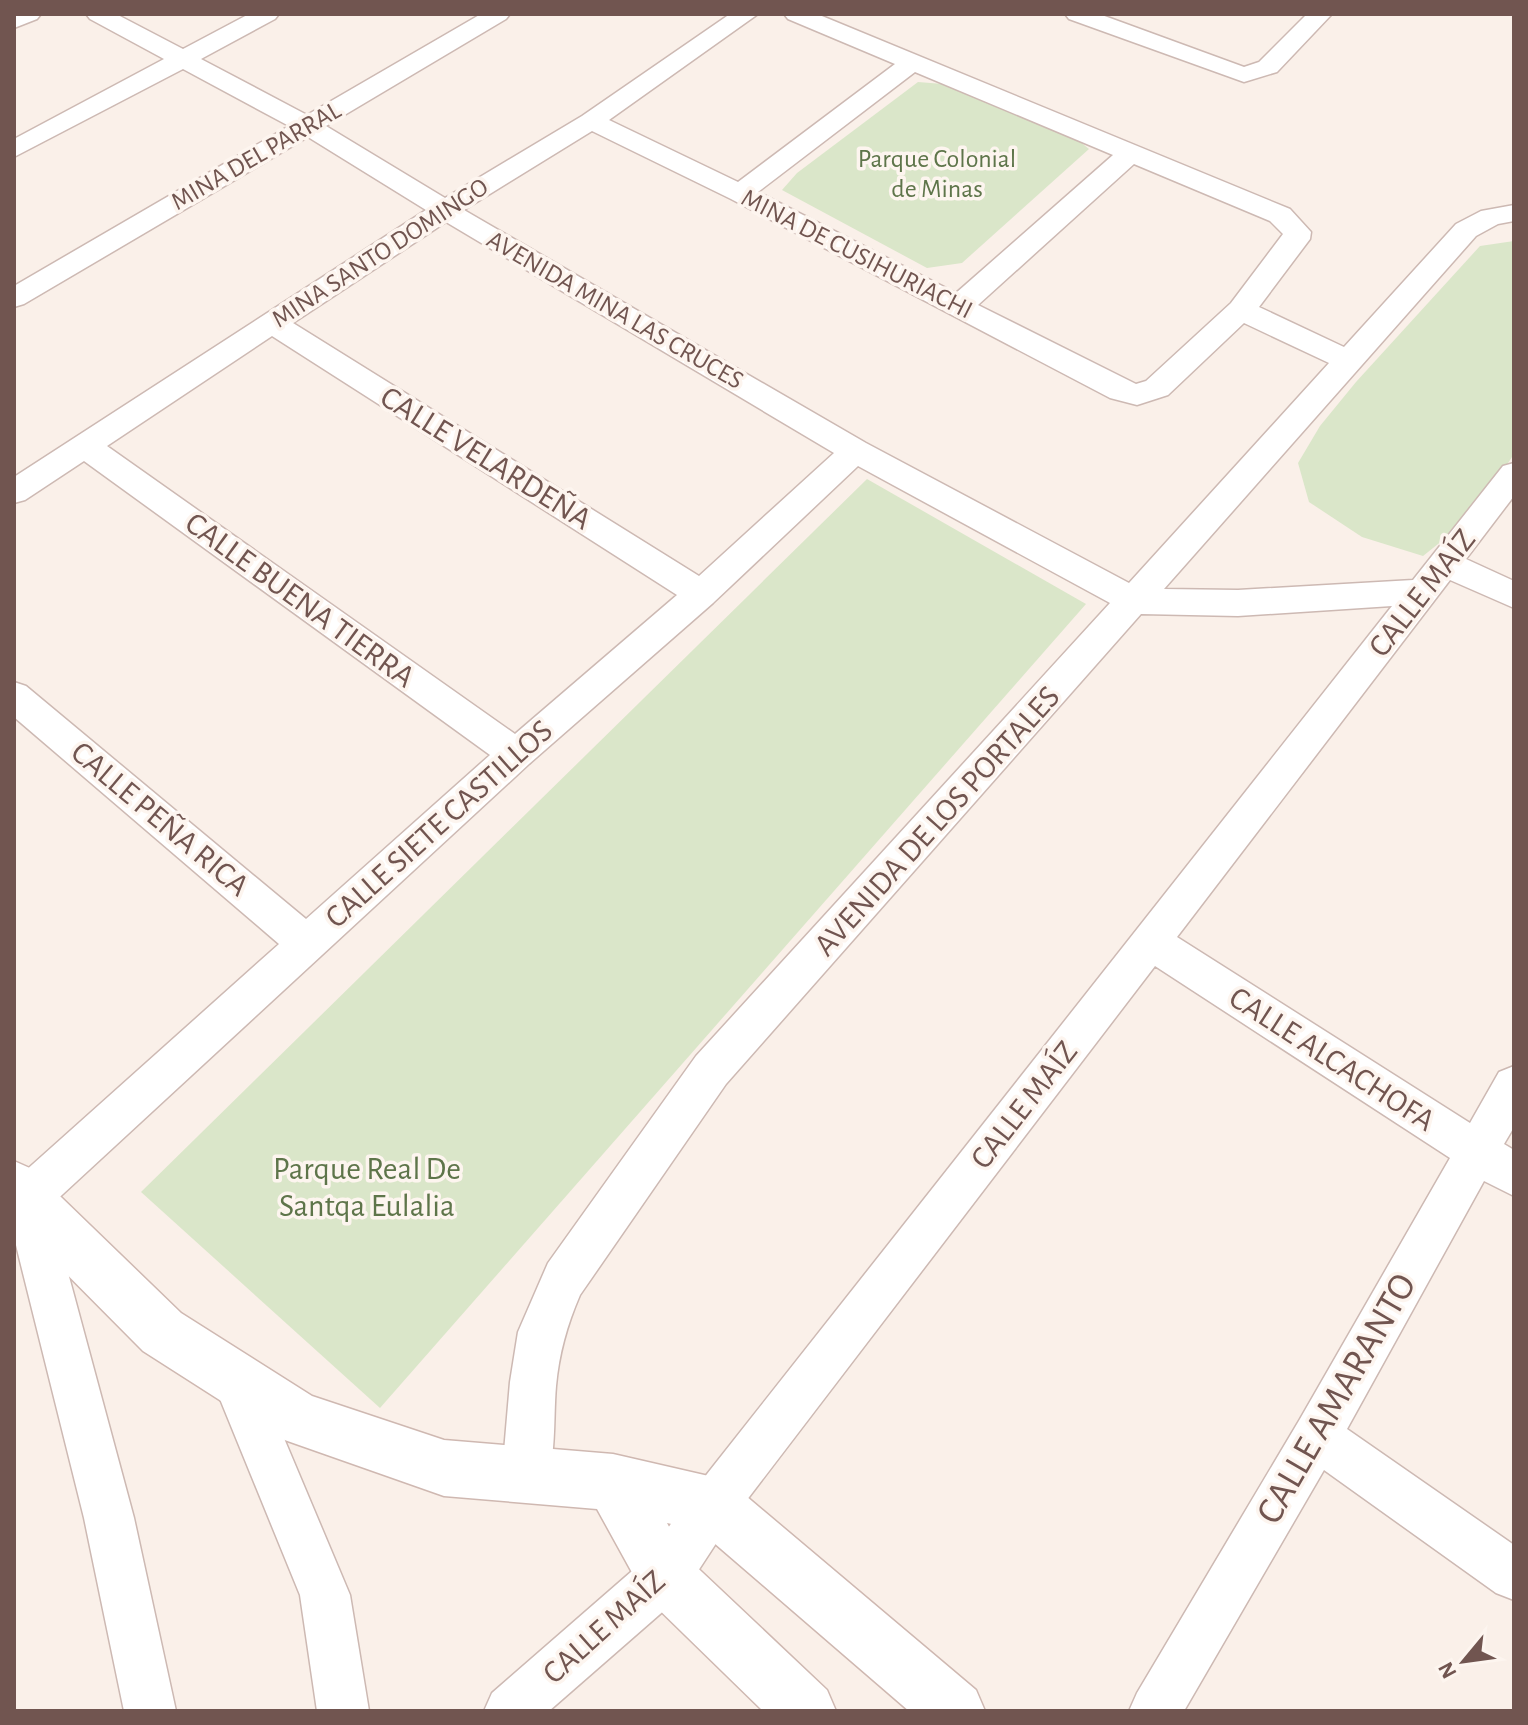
<svg xmlns="http://www.w3.org/2000/svg" width="1528" height="1725" viewBox="0 0 1528 1725" font-family="'Alegreya Sans',sans-serif">
  <rect width="100%" height="100%" fill="#faf0e9"/>
  <g fill="#dae6c9">
    <path d="M 918,82 L 943,84 L 1078,140 L 1089,149 L 962,263 L 927,268 L 782,190 L 797,173 Z"/>
    <path d="M 1514,241 L 1514,454 L 1487,495 L 1458,528 L 1423,556 L 1362,537 L 1309,502 L 1298,463 L 1320,426 L 1356,382 L 1480,246 Z"/>
    <path d="M 867,479 L 1086,604 L 380,1408 L 141,1192 Z"/>
  </g>
  <g fill="none" stroke-linecap="round" stroke-linejoin="round">
    <g stroke="#cdb9b3" stroke-width="3">
      <g id="street">
        <path d="M 14,14 L 41,14 L 37,19 L 14,28 Z"/>
        <path d="M 86,14 L 116,14 L 183,49 L 249,14 L 279,14 L 275,19 L 201,59 L 307,115 L 481,14 L 510,14 L 506,19 L 326,126 L 445,198 L 582,116 L 730,14 L 758,14 L 609,120 L 738,182 L 895,64 L 788,19 L 784,14 L 817,14 L 1290,209 L 1311,232 L 1310,239 L 1259,307 L 1344,347 L 1456,224 L 1481,211 L 1514,205 L 1514,221 L 1498,224 L 1476,236 L 1164,589 L 1238,590 L 1413,580 L 1503,466 L 1514,463 L 1514,496 L 1466,559 L 1514,581 L 1514,608 L 1450,580 L 1177,937 L 1470,1123 L 1499,1072 L 1514,1066 L 1514,1127 L 1504,1144 L 1514,1150 L 1514,1196 L 1484,1181 L 1347,1429 L 1514,1545 L 1514,1600 L 1496,1593 L 1324,1470 L 1184,1711 L 1129,1711 L 1137,1693 L 1300,1419 L 1450,1158 L 1155,966 L 730,1522 L 683,1594 L 549,1711 L 484,1711 L 492,1693 L 647,1558 L 696,1488 L 1392,606 L 1238,616 L 1141,614 L 726,1084 L 580,1295 C 567,1325 559,1353 556,1386 C 553,1421 557,1460 543,1492 L 526,1499 L 509,1492 L 502,1475 L 510,1382 L 518,1332 L 548,1263 L 696,1056 L 1110,603 L 858,466 L 713,603 L 529,764 L 50,1206 L 134,1518 L 176,1711 L 124,1711 L 84,1518 L 14,1237 L 14,1181 L 279,944 L 14,717 L 14,682 L 26,686 L 306,919 L 490,755 L 84,461 L 25,500 L 14,503 L 14,477 L 426,210 L 308,137 L 24,304 L 14,307 L 14,286 L 289,126 L 183,69 L 14,157 L 14,139 L 164,59 L 90,19 ZM 915,72 L 1113,155 L 956,293 L 758,192 ZM 592,131 L 731,199 L 1110,398 L 1137,405 L 1168,395 L 1244,323 L 1329,363 L 1129,583 L 866,443 L 464,210 ZM 1134,164 L 1270,221 L 1283,234 L 1231,303 L 1146,381 L 1136,384 L 978,305 ZM 446,222 L 834,453 L 699,576 L 293,323 ZM 272,336 L 677,595 L 515,734 L 107,446 Z"/>
        <path d="M 1065,14 L 1099,14 L 1244,67 L 1259,62 L 1307,14 L 1332,14 L 1277,72 L 1244,82 L 1069,19 Z"/>
        <path d="M 234,1354 L 251,1360 L 350,1595 L 369,1711 L 317,1711 L 300,1595 L 211,1377 L 217,1360 Z"/>
      </g>
    </g>
    <g stroke="#cfb8b1" stroke-width="3">
      <path id="secondary" d="M 14,1161 L 32,1169 L 181,1313 L 312,1396 L 444,1440 L 613,1454 L 713,1477 L 733,1485 L 976,1690 L 985,1711 L 909,1711 L 699,1530 L 667,1523 L 685,1556 L 827,1690 L 836,1711 L 763,1711 L 645,1596 L 597,1509 L 444,1496 L 279,1438 L 143,1351 L 14,1221 Z"/>
    </g>
    <use href="#street" fill="#fff" fill-rule="evenodd"/>
    <use href="#secondary" fill="#fff" fill-rule="evenodd"/>
  </g>
  <g text-anchor="middle" dominant-baseline="central" stroke-width="7" stroke-linejoin="round" paint-order="stroke">
    <g font-size="26" fill="#715550" stroke="#fdf5ef">
      <text transform="translate(256 156) rotate(-30)">MINA DEL PARRAL</text>
      <text transform="translate(380 253) rotate(-33)">MINA SANTO DOMINGO</text>
      <text transform="translate(857 254) rotate(27)">MINA DE CUSIHURIACHI</text>
      <text transform="translate(615 310) rotate(30)">AVENIDA MINA LAS CRUCES</text>
    </g>
    <g font-size="26" fill="#5e754a" stroke="#fdf5ef">
      <text x="937" y="159">Parque Colonial<tspan x="937" dy="30">de Minas</tspan></text>
    </g>
    <g font-size="32" fill="#715550" stroke="#fdf5ef">
      <text transform="translate(486 458) rotate(32)">CALLE VELARDEÑA</text>
      <text transform="translate(1422 593) rotate(-52)">CALLE MAÍZ</text>
      <text transform="translate(300 600) rotate(36)">CALLE BUENA TIERRA</text>
      <text transform="translate(160 819) rotate(40)">CALLE PEÑA RICA</text>
      <text transform="translate(937 821) rotate(-48)">AVENIDA DE LOS PORTALES</text>
      <text transform="translate(439 824) rotate(-42)">CALLE SIETE CASTILLOS</text>
      <text transform="translate(1332 1059) rotate(33)">CALLE ALCACHOFA</text>
      <text transform="translate(1024 1105) rotate(-52)">CALLE MAÍZ</text>
      <text transform="translate(604 1627) rotate(-42)">CALLE MAÍZ</text>
    </g>
    <g font-size="32" fill="#5e754a" stroke="#fdf5ef">
      <text x="367" y="1169">Parque Real De<tspan x="367" dy="37">Santqa Eulalia</tspan></text>
    </g>
    <g font-size="38" fill="#715550" stroke="#fdf5ef">
      <text transform="translate(1337 1399) rotate(-60)">CALLE AMARANTO</text>
    </g>
  </g>
  <rect width="1528" height="1725" fill="none" stroke="#715550" stroke-width="32"/>
  <g transform="translate(1464 1661) rotate(241)" stroke="#fdf5ef" stroke-width="6" paint-order="stroke">
  <path d="M0-6L14 30L0 20L-14 30Z" fill="#715550"/>
  <text y="-12" font-size="22" font-weight="bold" text-anchor="middle" fill="#715550">N</text>
  </g>
</svg>
